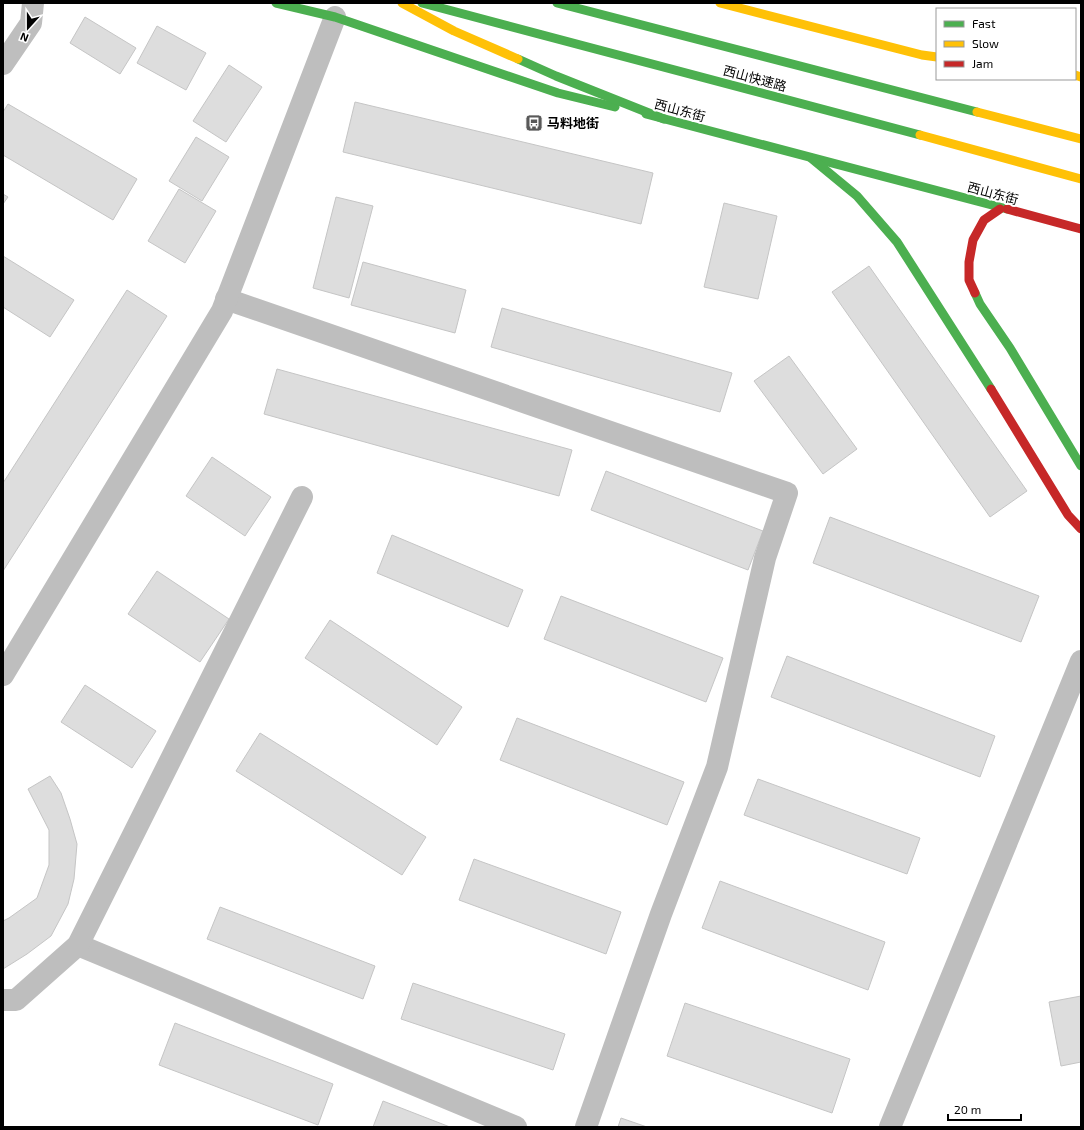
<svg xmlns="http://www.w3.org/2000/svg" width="1084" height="1130" viewBox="0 0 1084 1130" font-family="'Exo 2','Noto Sans SC',sans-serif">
  <rect width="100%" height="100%" fill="#fff"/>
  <g fill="#ddd" stroke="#c5c5c5">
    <path d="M 85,17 L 136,48 L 120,74 L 70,43 Z"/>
    <path d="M 157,26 L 206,53 L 186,90 L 137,63 Z"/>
    <path d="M 229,65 L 262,87 L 226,142 L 193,121 Z"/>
    <path d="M 355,102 L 653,173 L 641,224 L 343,152 Z"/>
    <path d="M 8,104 L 137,179 L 113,220 L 3,155 L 3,112 Z"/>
    <path d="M 196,137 L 229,157 L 202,201 L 169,181 Z"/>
    <path d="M 179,189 L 216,211 L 185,263 L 148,241 Z"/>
    <path d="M 3,194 L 8,197 L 3,204 Z"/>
    <path d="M 336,197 L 373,206 L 349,298 L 313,288 Z"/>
    <path d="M 724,203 L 777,216 L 758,299 L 704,287 Z"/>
    <path d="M 3,256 L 74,300 L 50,337 L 3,307 Z"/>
    <path d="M 363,262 L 466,290 L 455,333 L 351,305 Z"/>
    <path d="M 869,266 L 1027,491 L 990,517 L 832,292 Z"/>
    <path d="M 127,290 L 167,316 L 3,571 L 3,483 Z"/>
    <path d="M 502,308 L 732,373 L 720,412 L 491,347 Z"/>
    <path d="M 789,356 L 857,449 L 823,474 L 754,381 Z"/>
    <path d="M 277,369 L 572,450 L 559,496 L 264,414 Z"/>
    <path d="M 212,457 L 271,497 L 245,536 L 186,496 Z"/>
    <path d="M 606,471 L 763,531 L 748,570 L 591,510 Z"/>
    <path d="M 830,517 L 1039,596 L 1021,642 L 813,563 Z"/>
    <path d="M 392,535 L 523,590 L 508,627 L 377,573 Z"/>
    <path d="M 157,571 L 229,619 L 200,662 L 128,614 Z"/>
    <path d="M 561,596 L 723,658 L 706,702 L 544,639 Z"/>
    <path d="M 330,620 L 462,707 L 437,745 L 305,658 Z"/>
    <path d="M 787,656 L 995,736 L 980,777 L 771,697 Z"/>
    <path d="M 85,685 L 156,731 L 132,768 L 61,722 Z"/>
    <path d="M 517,718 L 684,782 L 667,825 L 500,760 Z"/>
    <path d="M 260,733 L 426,837 L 402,875 L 236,771 Z"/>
    <path d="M 50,776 L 61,793 L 70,819 L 77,844 L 74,879 L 68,904 L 51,936 L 27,954 L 3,969 L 3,921 L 9,918 L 37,898 L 49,865 L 49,830 L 28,789 Z"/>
    <path d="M 758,779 L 920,838 L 907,874 L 744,815 Z"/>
    <path d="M 474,859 L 621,912 L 606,954 L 459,900 Z"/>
    <path d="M 720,881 L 885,942 L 868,990 L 702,928 Z"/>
    <path d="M 220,907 L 375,966 L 363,999 L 207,939 Z"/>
    <path d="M 413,983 L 565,1034 L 553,1070 L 401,1019 Z"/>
    <path d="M 1081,996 L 1081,1062 L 1061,1066 L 1049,1002 Z"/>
    <path d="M 685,1003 L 850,1059 L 832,1113 L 667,1056 Z"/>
    <path d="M 175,1023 L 333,1084 L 318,1125 L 159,1065 Z"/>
    <path d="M 383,1101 L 450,1127 L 373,1127 Z"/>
    <path d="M 621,1118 L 647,1127 L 618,1127 Z"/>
  </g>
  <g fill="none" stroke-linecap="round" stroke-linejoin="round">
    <g stroke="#bebebe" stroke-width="22">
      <path d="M 3,64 L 31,23 L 33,3"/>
      <path d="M 226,299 L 787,493 L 765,558 L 717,767 L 661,914 L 586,1127"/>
      <path d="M 3,675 L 222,311 L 335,17"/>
      <path d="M 78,945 L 516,1127"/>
      <path d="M 3,1000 L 16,1000 L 78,945 L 302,497"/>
      <path d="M 890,1127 L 1081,661"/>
    </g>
    <g stroke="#4caf50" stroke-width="9">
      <path d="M 276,3 L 335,17 L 558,93 L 615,107"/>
      <path d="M 422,3 L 920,135"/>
      <path d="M 557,3 L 977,112"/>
      <path d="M 518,59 L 556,76 L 664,119"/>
      <path d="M 646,114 L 1007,209"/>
      <path d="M 811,158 L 857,196 L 897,242 L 991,389"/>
      <path d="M 975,293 L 980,304 L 1010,348 L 1081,466"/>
    </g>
    <g stroke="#ffc107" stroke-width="9">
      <path d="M 402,3 L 454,31 L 518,59"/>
      <path d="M 720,3 L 922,55 L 937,57"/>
      <path d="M 1075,75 L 1081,77"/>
      <path d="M 977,112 L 1081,139"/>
      <path d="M 920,135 L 1081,179"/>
    </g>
    <g stroke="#c62828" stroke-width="9">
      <path d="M 1007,209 L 1081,229"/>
      <path d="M 975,293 L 969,280 L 969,262 L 973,240 L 984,220 L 1000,209"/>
      <path d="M 991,389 L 1068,515 L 1081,529"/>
    </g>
  </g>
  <defs>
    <g id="bus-square" transform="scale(0.9)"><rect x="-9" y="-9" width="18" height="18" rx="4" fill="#595959" stroke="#fff"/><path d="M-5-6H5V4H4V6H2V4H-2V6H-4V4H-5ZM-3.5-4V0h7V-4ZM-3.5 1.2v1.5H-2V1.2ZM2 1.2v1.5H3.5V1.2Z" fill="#fff"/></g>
  </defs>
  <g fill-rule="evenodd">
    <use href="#bus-square" x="534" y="123"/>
  </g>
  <g text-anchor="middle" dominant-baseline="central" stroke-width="4" stroke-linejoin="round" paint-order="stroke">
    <g font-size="13" fill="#000" stroke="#fff">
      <text transform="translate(755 78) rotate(15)">西山快速路</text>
      <text transform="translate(680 110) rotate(15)">西山东街</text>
      <text transform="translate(993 193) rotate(15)">西山东街</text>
    </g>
    <g font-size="13" font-weight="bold" fill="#000" stroke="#fff" text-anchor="start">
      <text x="547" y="123">马料地街</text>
    </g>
  </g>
  <rect width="1084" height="1130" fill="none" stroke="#000000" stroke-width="8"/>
  <rect x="936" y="8" width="140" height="72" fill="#ffffff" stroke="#999999"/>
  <rect x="944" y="21" width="20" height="6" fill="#4caf50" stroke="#999999"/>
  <text x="972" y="28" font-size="12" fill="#000000">Fast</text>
  <rect x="944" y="41" width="20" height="6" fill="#ffc107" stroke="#999999"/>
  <text x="972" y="48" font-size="12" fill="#000000">Slow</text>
  <rect x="944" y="61" width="20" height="6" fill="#c62828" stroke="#999999"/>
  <text x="972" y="68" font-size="12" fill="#000000">Jam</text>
  <g transform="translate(28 28) rotate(201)" stroke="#ffffff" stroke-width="3" paint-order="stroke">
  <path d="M0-3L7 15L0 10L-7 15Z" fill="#000000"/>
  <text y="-6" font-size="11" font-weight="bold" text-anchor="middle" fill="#000000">N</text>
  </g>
  <path d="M948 1114v6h73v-6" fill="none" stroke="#000000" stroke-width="2"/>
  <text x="954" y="1114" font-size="12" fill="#000000" stroke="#ffffff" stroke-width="3" paint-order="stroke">20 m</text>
</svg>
